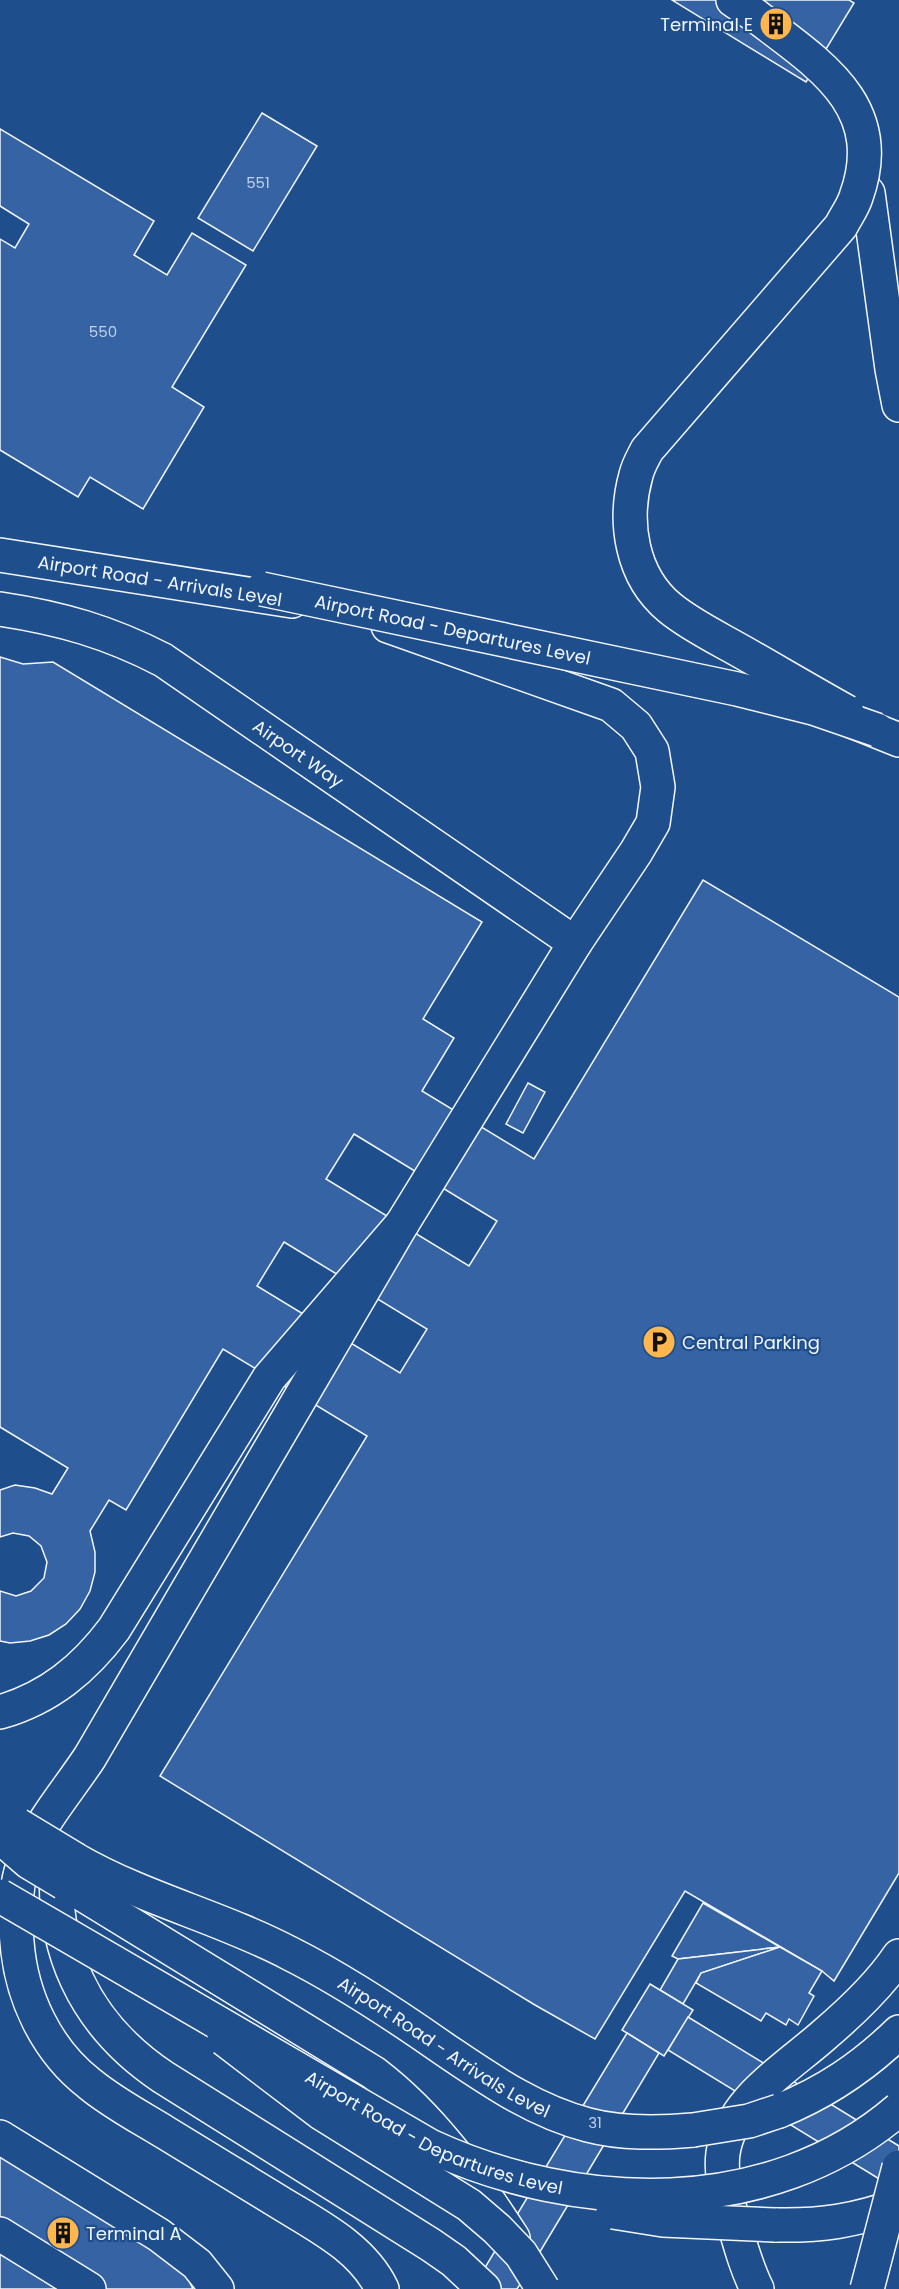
<svg xmlns="http://www.w3.org/2000/svg" width="899" height="2289" viewBox="0 0 899 2289" font-family="Poppins,sans-serif">
  <rect width="100%" height="100%" fill="#1f4e8c"/>
  <g fill="#3563a3" stroke="#f2f6ff" stroke-width="1.5" fill-rule="evenodd">
    <path d="M 672,0 L 849,0 L 854,3 L 806,82 Z"/>
    <path d="M 262,113 L 317,146 L 253,251 L 198,218 Z"/>
    <path d="M 0,129 L 154,221 L 134,255 L 167,275 L 192,233 L 246,265 L 172,387 L 204,407 L 143,509 L 90,477 L 78,497 L 0,450 L 0,239 L 15,248 L 29,224 L 0,206 Z"/>
    <path d="M 0,657 L 23,664 L 53,662 L 482,922 L 423,1019 L 454,1038 L 422,1091 L 534,1159 L 703,880 L 899,997 L 899,1873 L 834,1981 L 822,1971 L 685,1891 L 595,2039 L 535,2005 L 160,1776 L 367,1436 L 223,1349 L 126,1510 L 109,1500 L 90,1531 L 95,1552 L 95,1572 L 90,1591 L 80,1609 L 66,1624 L 49,1635 L 30,1641 L 10,1643 L 0,1641 L 0,1591 L 16,1596 L 31,1591 L 44,1578 L 47,1562 L 41,1546 L 29,1536 L 13,1533 L 0,1537 L 0,1490 L 15,1485 L 35,1488 L 52,1494 L 68,1468 L 0,1427 ZM 354,1134 L 497,1221 L 469,1266 L 326,1179 ZM 284,1242 L 427,1329 L 400,1373 L 257,1286 Z"/>
    <path d="M 528,1083 L 545,1092 L 523,1133 L 506,1124 Z"/>
    <path d="M 703,1903 L 722,1914 L 780,1947 L 678,1959 L 672,1956 Z"/>
    <path d="M 780,1947 L 701,1973 L 683,2004 L 660,1990 L 678,1959 Z"/>
    <path d="M 780,1947 L 822,1971 L 809,1993 L 814,1996 L 798,2025 L 789,2019 L 786,2025 L 766,2013 L 761,2021 L 696,1983 L 701,1973 Z"/>
    <path d="M 650,1984 L 693,2010 L 664,2056 L 622,2030 Z"/>
    <path d="M 688,2017 L 899,2146 L 899,2191 L 668,2050 Z"/>
    <path d="M 627,2033 L 659,2053 L 529,2270 L 517,2289 L 472,2289 Z"/>
    <path d="M 0,2155 L 182,2267 L 193,2289 L 0,2289 Z"/>
  </g>
  <g fill="none" stroke-linecap="round" stroke-linejoin="round">
    <g stroke="#f2f6ff" stroke-width="36">
      <g id="secondary">
        <path d="M 733,0 L 756,16"/>
        <path d="M 868,193 L 892,369 L 899,405"/>
        <path id="s1" d="M 0,609 C 60,618 109,632 163,660 L 575,943"/>
        <path d="M 58,1852 C 48,1947 84,2024 163,2077 L 431,2245 L 454,2261 L 484,2289"/>
        <path d="M 64,1883 L 374,2073 C 434,2119 472,2175 513,2238"/>
        <path d="M 0,2234 L 89,2289"/>
        <path d="M 382,2289 C 362,2247 316,2225 279,2202 C 241,2179 204,2156 166,2133 C 140,2117 113,2103 90,2084 C 46,2050 21,1996 17,1942 C 14,1914 15,1883 26,1857 C 41,1821 69,1789 90,1757 L 402,1224 L 575,943 L 636,852 L 653,823 L 658,787 L 652,751 L 636,726 L 611,705 L 388,626"/>
        <path d="M 757,2289 C 746,2267 740,2244 733,2220 C 727,2198 720,2177 723,2153 C 731,2100 787,2068 824,2035 C 851,2012 879,1986 899,1956"/>
      </g>
    </g>
    <g stroke="#f2f6ff" stroke-width="36">
      <g id="primary">
        <path id="s2" d="M 0,555 L 292,601"/>
        <path d="M 849,720 L 899,740"/>
        <path d="M 0,1712 C 49,1698 84,1669 114,1629 L 269,1378 L 402,1224"/>
        <path id="s3" d="M 76,1860 C 144,1899 220,1917 289,1953 C 343,1980 394,2014 444,2049 C 490,2080 534,2111 588,2125 C 622,2134 658,2133 693,2130"/>
        <path d="M 779,2111 C 826,2092 863,2067 899,2032"/>
        <path d="M 0,2137 L 159,2235 L 197,2264 L 217,2289"/>
        <path d="M 775,2225 C 821,2226 855,2221 899,2205"/>
      </g>
    </g>
    <use href="#secondary" stroke="#1f4e8c" stroke-width="33"/>
    <use href="#primary" stroke="#1f4e8c" stroke-width="33"/>
    <g stroke="#f2f6ff" stroke-width="36" stroke-linecap="butt">
      <g id="secondary-bridge">
        <path d="M 756,16 C 819,64 889,106 856,197 C 853,207 846,216 841,226 L 647,450 C 643,458 638,466 636,475 C 623,521 631,576 670,608 C 692,626 720,639 744,653 C 779,673 813,693 847,712"/>
        <path d="M 8,1844 L 29,1862 L 64,1883"/>
        <path d="M 224,2039 L 321,2113 L 469,2205 L 497,2229 L 521,2254 L 543,2289"/>
        <path d="M 867,2289 L 899,2167"/>
      </g>
    </g>
    <g stroke="#f2f6ff" stroke-width="36" stroke-linecap="butt">
      <g id="primary-bridge">
        <path id="s4" d="M 262,589 L 737,689 L 813,708 L 877,730"/>
        <path d="M 18,1825 L 76,1860"/>
        <path id="s5" d="M 0,1896 L 430,2146 C 578,2214 769,2221 899,2109"/>
        <path d="M 693,2130 L 749,2121 L 779,2111"/>
        <path d="M 613,2212 L 663,2220 L 775,2225"/>
      </g>
    </g>
    <use href="#secondary-bridge" stroke="#1f4e8c" stroke-width="33"/>
    <use href="#primary-bridge" stroke="#1f4e8c" stroke-width="33"/>
  </g>
  <defs>
    <g id="building-disc" transform="scale(1.725)"><circle r="9.5" fill="#ffb74d" stroke="#1f4e8c"/><path d="M-4-6H4V6H1V3H-1V6H-4ZM-2.5-4.3h1.7v1.8h-1.7ZM.8-4.3h1.7v1.8H.8ZM-2.5-1h1.7V.8h-1.7ZM.8-1h1.7V.8H.8Z" fill="#111"/></g>
    <g id="parking-disc" transform="scale(1.725)"><circle r="9.5" fill="#ffb74d" stroke="#1f4e8c"/><path d="M-3.5-5.5H1a3.5 3.5 0 0 1 0 7H-1V5.5H-3.5ZM-1-3.4V-.6H.8a1.4 1.4 0 0 0 0-2.8Z" fill="#111"/></g>
  </defs>
  <g fill-rule="evenodd">
    <use href="#building-disc" x="776" y="24"/>
    <use href="#parking-disc" x="659" y="1342"/>
    <use href="#building-disc" x="63" y="2233"/>
  </g>
  <g text-anchor="middle" dominant-baseline="central" stroke-width="4.5" stroke-linejoin="round" paint-order="stroke">
    <g font-size="15" fill="#c3d1e8">
      <text x="258" y="182">551</text>
      <text x="103" y="331">550</text>
      <text x="595" y="2122">31</text>
    </g>
    <g font-size="18" fill="#f2f6ff" stroke="#1f4e8c" text-anchor="start">
      <text x="753" y="24" text-anchor="end">Terminal E</text>
      <text x="682" y="1342">Central Parking</text>
      <text x="86" y="2233">Terminal A</text>
    </g>
    <g font-size="18" fill="#f2f6ff" stroke="#1f4e8c">
      <text stroke="none"><textPath href="#s2" startOffset="162">Airport Road - Arrivals Level</textPath></text>
      <text stroke="none"><textPath href="#s4" startOffset="195">Airport Road - Departures Level</textPath></text>
      <text stroke="none"><textPath href="#s1" startOffset="336">Airport Way</textPath></text>
      <text stroke="none"><textPath href="#s3" startOffset="414">Airport Road - Arrivals Level</textPath></text>
      <text stroke="none"><textPath href="#s5" startOffset="496">Airport Road - Departures Level</textPath></text>
    </g>
  </g>
</svg>
